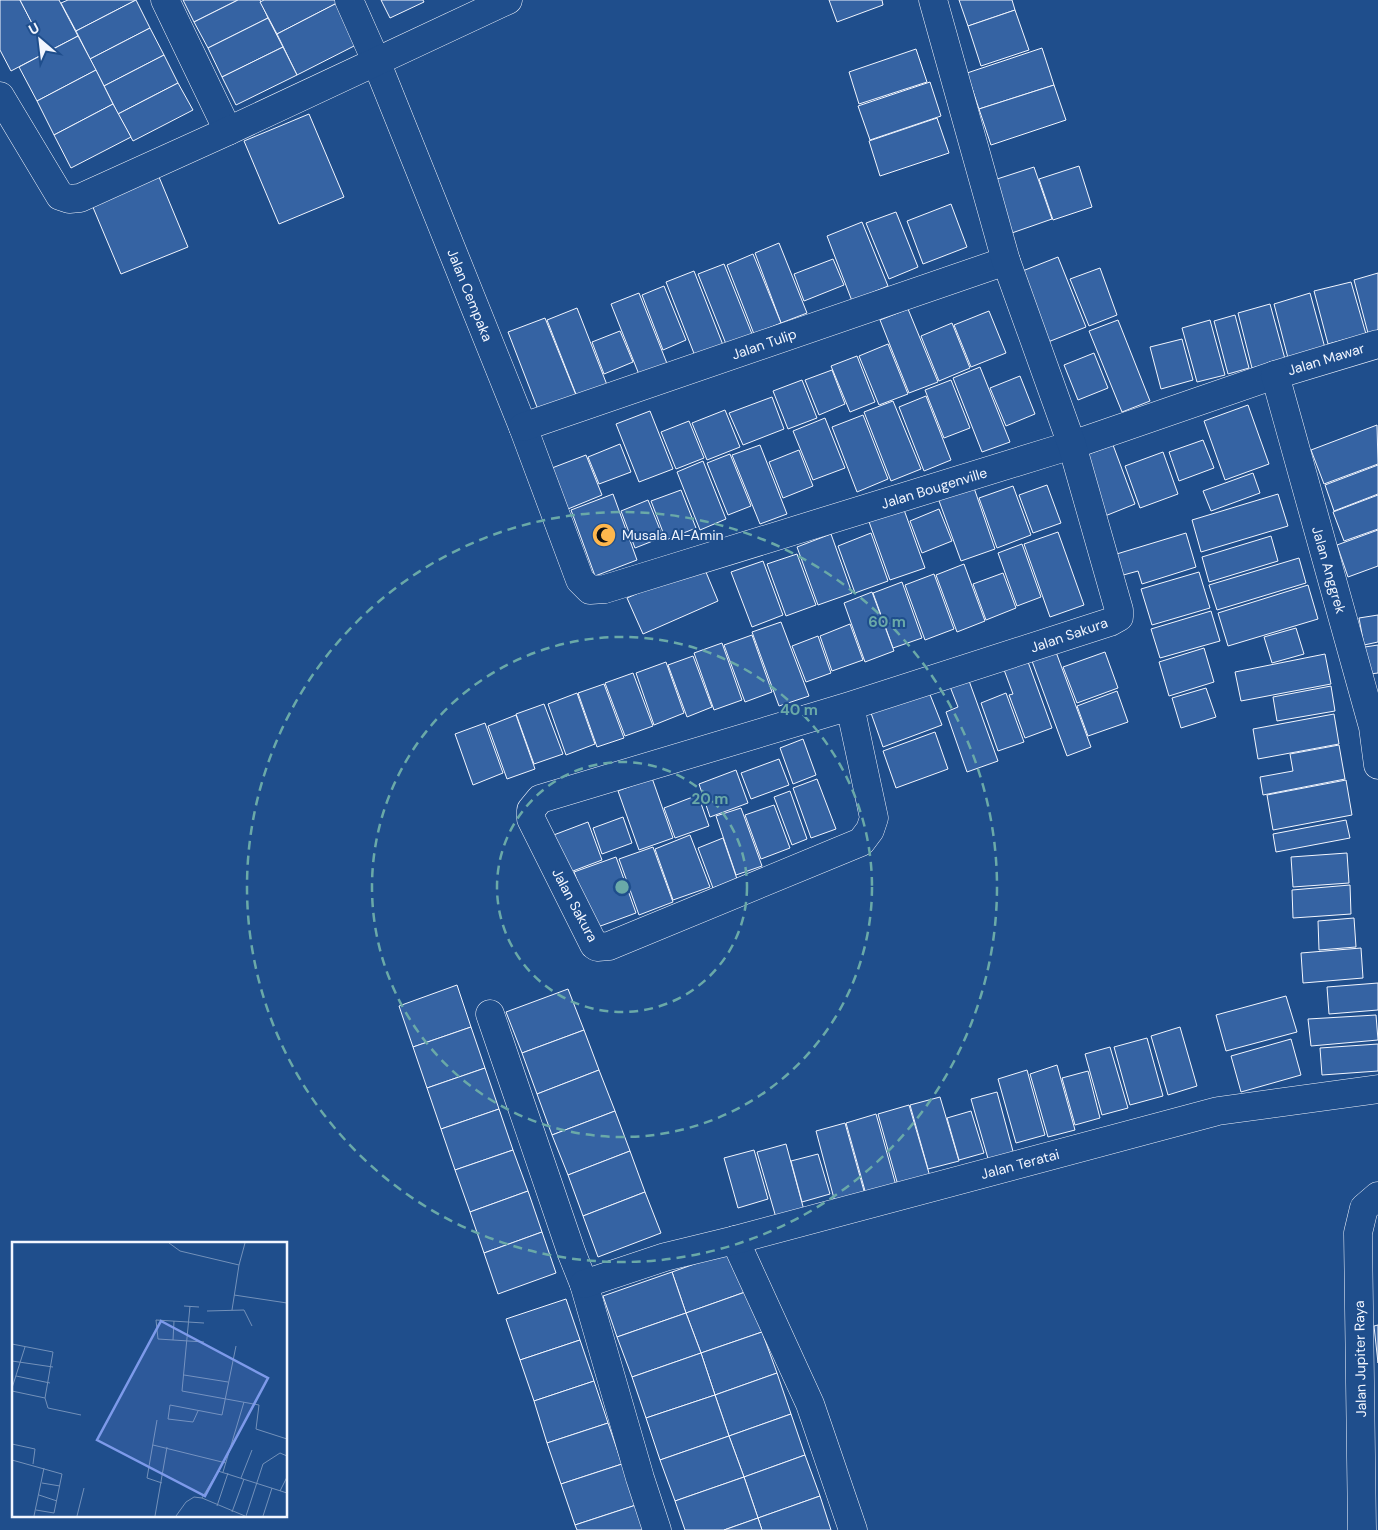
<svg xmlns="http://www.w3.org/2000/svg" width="1378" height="1530" viewBox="0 0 1378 1530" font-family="'DM Sans',sans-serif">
  <rect width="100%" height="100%" fill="#1f4e8c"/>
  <g fill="#3563a3" stroke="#f2f6ff">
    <path d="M 0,0 L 20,0 L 47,52 L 11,71 L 0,50 Z"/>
    <path d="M 20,0 L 59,0 L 78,36 L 47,52 Z"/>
    <path d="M 68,0 L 136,0 L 76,31 L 61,3 Z"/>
    <path d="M 136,0 L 150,28 L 90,59 L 76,31 Z"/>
    <path d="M 183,0 L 238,0 L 194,22 Z"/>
    <path d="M 238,0 L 260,0 L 268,18 L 208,48 L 194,22 Z"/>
    <path d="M 264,0 L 336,0 L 337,3 L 277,34 L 260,2 Z"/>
    <path d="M 381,0 L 423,0 L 424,2 L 390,18 Z"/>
    <path d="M 829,0 L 882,0 L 883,5 L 837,22 Z"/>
    <path d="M 959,0 L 1012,0 L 1015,10 L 968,26 Z"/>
    <path d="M 337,3 L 358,44 L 297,75 L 277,34 Z"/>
    <path d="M 1015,10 L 1029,50 L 981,66 L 968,26 Z"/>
    <path d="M 268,18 L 283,47 L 222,77 L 208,48 Z"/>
    <path d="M 150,28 L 164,55 L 104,86 L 90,59 Z"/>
    <path d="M 78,36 L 96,70 L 37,101 L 19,67 Z"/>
    <path d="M 283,47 L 297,75 L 236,105 L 222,77 Z"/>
    <path d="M 1042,48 L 1054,85 L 979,109 L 967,73 Z"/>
    <path d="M 916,49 L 927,82 L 859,104 L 849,72 Z"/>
    <path d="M 164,55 L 178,83 L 118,114 L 104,86 Z"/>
    <path d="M 96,70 L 113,104 L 54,135 L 37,101 Z"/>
    <path d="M 930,82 L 941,116 L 870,140 L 858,106 Z"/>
    <path d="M 178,83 L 193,110 L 133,141 L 118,114 Z"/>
    <path d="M 1054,85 L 1066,120 L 991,145 L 979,109 Z"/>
    <path d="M 113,104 L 131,137 L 71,168 L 54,135 Z"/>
    <path d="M 309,114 L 344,197 L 279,224 L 244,141 Z"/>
    <path d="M 937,118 L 949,153 L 880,176 L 869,141 Z"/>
    <path d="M 1079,166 L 1092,207 L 1053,220 L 1039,179 Z"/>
    <path d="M 1034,167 L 1052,219 L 1009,234 L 991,181 Z"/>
    <path d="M 159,177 L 188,247 L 121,274 L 92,205 Z"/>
    <path d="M 951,204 L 967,247 L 923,264 L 907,221 Z"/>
    <path d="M 896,212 L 918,267 L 889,279 L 866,223 Z"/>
    <path d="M 862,222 L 888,286 L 852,301 L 827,236 Z"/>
    <path d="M 779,243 L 807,313 L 781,323 L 755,253 Z"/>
    <path d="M 753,254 L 781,323 L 754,334 L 727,265 Z"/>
    <path d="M 1058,257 L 1086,327 L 1048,342 L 1020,272 Z"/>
    <path d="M 833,259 L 844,285 L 804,301 L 794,274 Z"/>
    <path d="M 724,264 L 752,334 L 726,344 L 698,274 Z"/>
    <path d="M 1100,268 L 1117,315 L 1089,326 L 1070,279 Z"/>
    <path d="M 694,271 L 723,345 L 695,356 L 666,282 Z"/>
    <path d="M 1378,273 L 1378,330 L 1368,333 L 1354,280 Z"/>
    <path d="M 1351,282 L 1366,334 L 1328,344 L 1314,291 Z"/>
    <path d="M 664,286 L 686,340 L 663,350 L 642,295 Z"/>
    <path d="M 639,293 L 668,366 L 640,377 L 611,304 Z"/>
    <path d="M 1310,293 L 1325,348 L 1288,358 L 1274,304 Z"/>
    <path d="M 1270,304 L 1285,359 L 1252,368 L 1238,313 Z"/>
    <path d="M 577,308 L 609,390 L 579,402 L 547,320 Z"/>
    <path d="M 908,309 L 938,382 L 909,393 L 880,320 Z"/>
    <path d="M 989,311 L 1006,353 L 971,367 L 954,325 Z"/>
    <path d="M 1235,315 L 1249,368 L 1228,374 L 1214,321 Z"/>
    <path d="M 545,318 L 580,405 L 542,420 L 508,332 Z"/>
    <path d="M 1118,320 L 1150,401 L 1122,412 L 1089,331 Z"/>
    <path d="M 1210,320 L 1225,375 L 1197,382 L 1182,328 Z"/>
    <path d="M 952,323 L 970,368 L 939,381 L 921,336 Z"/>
    <path d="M 620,331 L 633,362 L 604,374 L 592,342 Z"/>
    <path d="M 1182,339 L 1193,380 L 1161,389 L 1150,347 Z"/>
    <path d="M 888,344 L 908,394 L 879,405 L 859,356 Z"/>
    <path d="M 1094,353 L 1108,388 L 1078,400 L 1064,365 Z"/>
    <path d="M 857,356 L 875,402 L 850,412 L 831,366 Z"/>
    <path d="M 980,367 L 1010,442 L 982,452 L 953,378 Z"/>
    <path d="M 832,370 L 845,404 L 819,415 L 805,380 Z"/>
    <path d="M 1020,376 L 1035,414 L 1006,426 L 990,388 Z"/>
    <path d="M 802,380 L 817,418 L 788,429 L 773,391 Z"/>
    <path d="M 951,380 L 970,428 L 944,438 L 925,390 Z"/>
    <path d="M 926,396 L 951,460 L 924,471 L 899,407 Z"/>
    <path d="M 772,397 L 784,429 L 743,445 L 729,413 Z"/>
    <path d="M 893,401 L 921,469 L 891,481 L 864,412 Z"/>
    <path d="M 1248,405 L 1269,464 L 1225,480 L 1204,421 Z"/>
    <path d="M 725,410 L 740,447 L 707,460 L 692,423 Z"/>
    <path d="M 650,411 L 673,469 L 639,482 L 616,424 Z"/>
    <path d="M 863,415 L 888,479 L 857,492 L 832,427 Z"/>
    <path d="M 825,418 L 845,468 L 813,480 L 793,431 Z"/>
    <path d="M 689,421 L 704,458 L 676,469 L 661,432 Z"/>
    <path d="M 1377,425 L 1378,464 L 1324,484 L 1311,450 Z"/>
    <path d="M 1203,440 L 1214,468 L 1179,481 L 1169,452 Z"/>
    <path d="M 620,444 L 631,472 L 599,484 L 588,457 Z"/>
    <path d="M 760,445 L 787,514 L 760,524 L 732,455 Z"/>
    <path d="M 1113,445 L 1135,504 L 1105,516 L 1083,456 Z"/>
    <path d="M 799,450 L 813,486 L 783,498 L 769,462 Z"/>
    <path d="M 1163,452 L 1178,494 L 1140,508 L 1125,466 Z"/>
    <path d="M 730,454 L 751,506 L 728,515 L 707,463 Z"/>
    <path d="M 586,455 L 602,495 L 568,509 L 552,468 Z"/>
    <path d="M 703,461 L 726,519 L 700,530 L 677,472 Z"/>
    <path d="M 1378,465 L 1378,494 L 1334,511 L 1325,485 Z"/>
    <path d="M 1253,473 L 1260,493 L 1211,511 L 1203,491 Z"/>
    <path d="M 973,485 L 995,549 L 961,561 L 938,498 Z"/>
    <path d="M 1047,485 L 1061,523 L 1033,533 L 1019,495 Z"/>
    <path d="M 1013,486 L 1031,535 L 997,548 L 979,498 Z"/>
    <path d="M 681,490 L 696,528 L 666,540 L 651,501 Z"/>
    <path d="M 613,494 L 637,560 L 595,576 L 571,510 Z"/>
    <path d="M 1278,494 L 1288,526 L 1201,552 L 1192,520 Z"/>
    <path d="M 1378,495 L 1378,529 L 1344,541 L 1333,512 Z"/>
    <path d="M 648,500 L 663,537 L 635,548 L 621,511 Z"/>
    <path d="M 903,507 L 925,568 L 890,580 L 868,519 Z"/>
    <path d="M 939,509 L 952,541 L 922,553 L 910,521 Z"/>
    <path d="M 1378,530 L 1378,566 L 1348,577 L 1337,545 Z"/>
    <path d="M 1058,532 L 1084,605 L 1050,617 L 1024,544 Z"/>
    <path d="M 871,533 L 888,581 L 855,593 L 838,546 Z"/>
    <path d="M 1186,533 L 1196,567 L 1142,584 L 1138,571 L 1116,577 L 1110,556 Z"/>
    <path d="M 831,534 L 852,593 L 818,605 L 797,547 Z"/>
    <path d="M 1271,536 L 1278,561 L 1209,582 L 1202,557 Z"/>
    <path d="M 1022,544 L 1041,597 L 1017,606 L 998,553 Z"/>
    <path d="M 797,554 L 816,605 L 786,616 L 767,564 Z"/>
    <path d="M 1299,558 L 1306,583 L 1217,610 L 1209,585 Z"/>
    <path d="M 763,561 L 783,615 L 752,627 L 731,572 Z"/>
    <path d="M 964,564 L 985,621 L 957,632 L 936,575 Z"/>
    <path d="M 703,565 L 718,601 L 643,634 L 627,598 Z"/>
    <path d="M 1199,572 L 1210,608 L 1152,625 L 1141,589 Z"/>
    <path d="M 1003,573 L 1016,608 L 986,620 L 973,584 Z"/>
    <path d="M 934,574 L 954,629 L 925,640 L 905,585 Z"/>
    <path d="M 902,582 L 922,638 L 893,648 L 873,593 Z"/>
    <path d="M 1308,585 L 1318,619 L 1228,646 L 1218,613 Z"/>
    <path d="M 872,592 L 894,651 L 865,662 L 844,603 Z"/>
    <path d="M 1211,611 L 1220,641 L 1160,658 L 1151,629 Z"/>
    <path d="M 1378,615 L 1378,642 L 1364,645 L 1359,618 Z"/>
    <path d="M 781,622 L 809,696 L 779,706 L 752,632 Z"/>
    <path d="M 850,624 L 863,660 L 832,671 L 820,636 Z"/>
    <path d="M 1296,628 L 1304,654 L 1272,663 L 1264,637 Z"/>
    <path d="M 752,635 L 772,692 L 745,702 L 724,645 Z"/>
    <path d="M 818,636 L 831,673 L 806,682 L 792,646 Z"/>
    <path d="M 722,643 L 742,700 L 714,710 L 694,653 Z"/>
    <path d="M 1378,645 L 1378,673 L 1370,674 L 1365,647 Z"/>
    <path d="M 1204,648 L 1214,682 L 1169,696 L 1159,662 Z"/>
    <path d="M 1056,652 L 1091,747 L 1067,756 L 1032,661 Z"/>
    <path d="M 1105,652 L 1118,688 L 1077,703 L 1063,667 Z"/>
    <path d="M 1325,654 L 1331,684 L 1241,701 L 1235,672 Z"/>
    <path d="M 693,656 L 712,707 L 687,717 L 668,665 Z"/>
    <path d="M 1027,659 L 1052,728 L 1025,738 L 1009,695 L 1013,694 L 1003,667 Z"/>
    <path d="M 666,662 L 684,713 L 654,725 L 636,673 Z"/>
    <path d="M 633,673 L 653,726 L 625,736 L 605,683 Z"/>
    <path d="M 968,678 L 998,761 L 967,772 L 946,712 L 958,707 L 949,684 Z"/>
    <path d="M 604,684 L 624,738 L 597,747 L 578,693 Z"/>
    <path d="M 1331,686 L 1335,711 L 1277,721 L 1273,697 Z"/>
    <path d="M 1206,688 L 1216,717 L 1181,728 L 1172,698 Z"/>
    <path d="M 1117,691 L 1128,722 L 1088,736 L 1077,706 Z"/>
    <path d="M 929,692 L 942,725 L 883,747 L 871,713 Z"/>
    <path d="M 577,693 L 595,744 L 566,755 L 548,704 Z"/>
    <path d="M 1006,693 L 1024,742 L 998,751 L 981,703 Z"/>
    <path d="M 544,704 L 563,754 L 534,764 L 516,714 Z"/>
    <path d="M 1334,714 L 1339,744 L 1258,759 L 1253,729 Z"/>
    <path d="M 516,715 L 535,769 L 507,779 L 488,726 Z"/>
    <path d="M 485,723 L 503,773 L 473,785 L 455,734 Z"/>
    <path d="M 935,732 L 948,769 L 896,788 L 883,751 Z"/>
    <path d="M 803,739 L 816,775 L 793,784 L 780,748 Z"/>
    <path d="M 1339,745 L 1345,779 L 1263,795 L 1260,777 L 1293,771 L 1290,754 Z"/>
    <path d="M 779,759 L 789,785 L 751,799 L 741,773 Z"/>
    <path d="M 736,770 L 748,803 L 710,817 L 699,784 Z"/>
    <path d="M 652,778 L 673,838 L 639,850 L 618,791 Z"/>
    <path d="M 817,779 L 836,829 L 811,838 L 793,788 Z"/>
    <path d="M 1346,780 L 1352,815 L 1273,830 L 1267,795 Z"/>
    <path d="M 790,791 L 807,839 L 792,845 L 774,797 Z"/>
    <path d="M 698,795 L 709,826 L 675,838 L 664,808 Z"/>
    <path d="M 774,805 L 790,848 L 761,859 L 745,815 Z"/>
    <path d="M 741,808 L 762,866 L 736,875 L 716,816 Z"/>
    <path d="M 623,817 L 632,843 L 602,854 L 593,828 Z"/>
    <path d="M 1346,820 L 1350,838 L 1276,852 L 1273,834 Z"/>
    <path d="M 588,822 L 602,860 L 565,874 L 551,836 Z"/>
    <path d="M 690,835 L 710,887 L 673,900 L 655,849 Z"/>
    <path d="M 723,838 L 737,879 L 713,888 L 698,848 Z"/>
    <path d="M 653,847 L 673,902 L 639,915 L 619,859 Z"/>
    <path d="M 1347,853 L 1349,883 L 1293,887 L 1291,857 Z"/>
    <path d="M 616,857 L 636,913 L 595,928 L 574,872 Z"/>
    <path d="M 1350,885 L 1351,914 L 1293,918 L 1292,890 Z"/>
    <path d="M 1354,918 L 1356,947 L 1319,950 L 1318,921 Z"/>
    <path d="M 1361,948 L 1363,978 L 1303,983 L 1301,953 Z"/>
    <path d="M 1378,983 L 1378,1010 L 1329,1014 L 1327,987 Z"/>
    <path d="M 457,985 L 471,1027 L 413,1047 L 399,1006 Z"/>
    <path d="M 568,989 L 584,1030 L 522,1053 L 506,1012 Z"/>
    <path d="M 1286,996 L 1297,1032 L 1226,1051 L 1216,1015 Z"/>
    <path d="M 1376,1015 L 1378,1040 L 1311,1046 L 1308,1019 Z"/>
    <path d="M 471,1027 L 485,1068 L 427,1088 L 413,1047 Z"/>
    <path d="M 1180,1027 L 1197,1086 L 1168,1095 L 1151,1036 Z"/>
    <path d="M 584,1030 L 599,1070 L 537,1094 L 522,1053 Z"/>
    <path d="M 1147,1038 L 1163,1096 L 1130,1105 L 1114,1047 Z"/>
    <path d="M 1291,1039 L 1301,1075 L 1241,1092 L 1231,1056 Z"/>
    <path d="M 1378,1044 L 1378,1071 L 1322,1075 L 1320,1048 Z"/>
    <path d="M 1110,1047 L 1128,1108 L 1102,1115 L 1085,1054 Z"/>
    <path d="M 1057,1065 L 1075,1130 L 1048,1137 L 1030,1074 Z"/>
    <path d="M 485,1068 L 499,1109 L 441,1129 L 427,1088 Z"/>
    <path d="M 599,1070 L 615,1111 L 552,1135 L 537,1094 Z"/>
    <path d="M 1027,1070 L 1045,1135 L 1016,1143 L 998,1079 Z"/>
    <path d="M 1088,1071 L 1100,1118 L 1075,1125 L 1062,1078 Z"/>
    <path d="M 997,1092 L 1014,1155 L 989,1162 L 971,1099 Z"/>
    <path d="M 940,1097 L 959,1161 L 928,1169 L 910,1105 Z"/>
    <path d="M 909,1105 L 931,1180 L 899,1189 L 878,1114 Z"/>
    <path d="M 499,1109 L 513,1150 L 455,1170 L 441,1129 Z"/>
    <path d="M 615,1111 L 630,1151 L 568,1175 L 552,1135 Z"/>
    <path d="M 971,1111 L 984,1153 L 959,1160 L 947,1118 Z"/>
    <path d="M 876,1114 L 897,1189 L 867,1198 L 846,1123 Z"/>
    <path d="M 845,1123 L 866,1198 L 836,1206 L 816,1131 Z"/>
    <path d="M 786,1144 L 805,1214 L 777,1221 L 757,1152 Z"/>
    <path d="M 513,1150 L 528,1191 L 470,1212 L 455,1170 Z"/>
    <path d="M 754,1150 L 768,1199 L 738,1208 L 724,1158 Z"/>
    <path d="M 630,1151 L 645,1192 L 583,1216 L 568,1175 Z"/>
    <path d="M 818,1154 L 830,1194 L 802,1202 L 791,1161 Z"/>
    <path d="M 528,1191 L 542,1232 L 484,1253 L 470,1212 Z"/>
    <path d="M 645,1192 L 661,1233 L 598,1257 L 583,1216 Z"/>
    <path d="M 542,1232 L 556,1273 L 498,1294 L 484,1253 Z"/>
    <path d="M 734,1250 L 748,1291 L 686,1313 L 672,1272 Z"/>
    <path d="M 672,1272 L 686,1313 L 617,1337 L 603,1296 Z"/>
    <path d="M 748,1291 L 762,1332 L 701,1353 L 686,1313 Z"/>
    <path d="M 566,1299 L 580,1340 L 520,1360 L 506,1319 Z"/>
    <path d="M 686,1313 L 701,1353 L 632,1377 L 617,1337 Z"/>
    <path d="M 1378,1325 L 1378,1363 L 1374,1326 Z"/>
    <path d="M 762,1332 L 777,1373 L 715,1395 L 701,1353 Z"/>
    <path d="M 580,1340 L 594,1381 L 534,1401 L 520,1360 Z"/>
    <path d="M 701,1353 L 715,1395 L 646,1418 L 632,1377 Z"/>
    <path d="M 777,1373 L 791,1414 L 729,1436 L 715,1395 Z"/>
    <path d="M 594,1381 L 608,1423 L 547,1443 L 534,1401 Z"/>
    <path d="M 715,1395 L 729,1436 L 660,1460 L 646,1418 Z"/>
    <path d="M 791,1414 L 805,1455 L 744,1477 L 729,1436 Z"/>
    <path d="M 608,1423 L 622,1464 L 561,1484 L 547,1443 Z"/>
    <path d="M 729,1436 L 744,1477 L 675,1501 L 660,1460 Z"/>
    <path d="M 805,1455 L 820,1496 L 758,1518 L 744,1477 Z"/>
    <path d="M 622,1464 L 636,1505 L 575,1525 L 561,1484 Z"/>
    <path d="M 744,1477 L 758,1518 L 724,1530 L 685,1530 L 675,1501 Z"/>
    <path d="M 820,1496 L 831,1530 L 762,1530 L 758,1518 Z"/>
    <path d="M 636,1505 L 644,1530 L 577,1530 L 575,1525 Z"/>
    <path d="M 758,1518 L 762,1530 L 724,1530 Z"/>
  </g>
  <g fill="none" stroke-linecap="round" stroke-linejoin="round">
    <g stroke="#f2f6ff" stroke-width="29">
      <g id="minor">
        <path d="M 165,0 L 228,131"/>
        <path d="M 349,0 L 376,61 L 523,427 L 580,580 L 590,590 L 605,589 L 1072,445 L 1275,375 L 1378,344"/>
        <path d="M 0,96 L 60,196 L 69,199 L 80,198 L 228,131 L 508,0"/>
        <path d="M 1275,375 L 1373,727 L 1378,765"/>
        <path d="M 523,427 L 1006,261"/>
        <path d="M 850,706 L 874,818 L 870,830 L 861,842 L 609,946 L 597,947 L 594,945 L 531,819 L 531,810 L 540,799 L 850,706 L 1110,622 L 1119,617 L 1119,610 L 1072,445 L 1006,261 L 933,0"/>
        <path d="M 490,1014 L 572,1254 L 584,1284 L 640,1478 L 657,1530"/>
        <path d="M 735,1240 L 810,1404 L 853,1530"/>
        <path d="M 584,1284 L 665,1257 L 735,1240 L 1218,1111 L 1378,1089"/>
        <path d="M 1362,1530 L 1358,1233 L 1364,1208 L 1378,1196"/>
      </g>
    </g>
    <use href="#minor" stroke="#1f4e8c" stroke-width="28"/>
  </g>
  <g fill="none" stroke="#6aa9a8" stroke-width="2.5" stroke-dasharray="9 6">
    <circle cx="622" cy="887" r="125"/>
    <circle cx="622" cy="887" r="250"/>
    <circle cx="622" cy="887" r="375"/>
  </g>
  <defs>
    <g id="mosque-disc" transform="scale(1.25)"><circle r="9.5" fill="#ffb74d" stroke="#1f4e8c"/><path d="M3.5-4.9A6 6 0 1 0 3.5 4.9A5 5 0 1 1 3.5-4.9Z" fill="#111"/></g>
  </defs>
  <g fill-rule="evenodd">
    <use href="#mosque-disc" x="604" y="535"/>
  </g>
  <g text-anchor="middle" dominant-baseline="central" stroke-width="4" stroke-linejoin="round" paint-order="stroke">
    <g font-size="14" fill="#f2f6ff" stroke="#1f4e8c">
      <text transform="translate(470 295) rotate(68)">Jalan Cempaka</text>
      <text transform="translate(764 344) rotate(-19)">Jalan Tulip</text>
      <text transform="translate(1326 359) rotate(-17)">Jalan Mawar</text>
      <text transform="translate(934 488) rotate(-17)">Jalan Bougenville</text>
      <text transform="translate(1329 570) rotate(74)">Jalan Anggrek</text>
      <text transform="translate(1069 635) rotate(-19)">Jalan Sakura</text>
      <text transform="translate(575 905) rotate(62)">Jalan Sakura</text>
      <text transform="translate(1020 1164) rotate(-15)">Jalan Teratai</text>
      <text transform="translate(1360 1359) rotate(-91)">Jalan Jupiter Raya</text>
    </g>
    <g font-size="14" fill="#f2f6ff" stroke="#1f4e8c" text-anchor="start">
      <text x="622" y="535">Musala Al-Amin</text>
    </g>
  </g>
  <g transform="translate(12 1242)">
    <rect width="275" height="275" fill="#1f4e8c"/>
    <path fill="none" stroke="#7391ba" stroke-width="1" d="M 157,1 L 168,9 L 227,23 L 233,1M 222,53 L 275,61M 172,64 L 187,65M 178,64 L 170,149 L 247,163 L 244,187 L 275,197M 220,68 L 227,23M 195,69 L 232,68 L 240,84M 275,89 L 275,109M 161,98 L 162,79M 192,100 L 146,97 L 144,78 L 192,81M 0,102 L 41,110 L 33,156 L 36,166 L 69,173M 0,119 L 41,125M 172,133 L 216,140M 4,134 L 38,141M 0,146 L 13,105M 0,149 L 33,156M 186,169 L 181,180 L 156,177 L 158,163 L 210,173 L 224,104M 145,178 L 135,236 L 150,241M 0,202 L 23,207 L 21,222M 141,203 L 214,221M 0,218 L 50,232 L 42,271 L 24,268M 211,230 L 232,160M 229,236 L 240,208M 30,241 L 48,244M 268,249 L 275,235M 27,253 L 45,259M 190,256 L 233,274M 205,264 L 216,231M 220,270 L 232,237M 22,274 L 32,226M 65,274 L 72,246M 143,274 L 155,205M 164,274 L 174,260 L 182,255 L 190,256 L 206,229 L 275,251M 234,274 L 251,222 L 268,211 L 275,214M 251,274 L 260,246"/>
    <path fill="#7d9aea" fill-opacity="0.15" stroke="#7d9aea" stroke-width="2.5" d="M 149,79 L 256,136 L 193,254 L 85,198 Z"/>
    <rect width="275" height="275" fill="none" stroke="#f2f6ff" stroke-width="2.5"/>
  </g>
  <circle cx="622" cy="887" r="8" fill="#6aa9a8" stroke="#1f4e8c" stroke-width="2.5"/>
  <g font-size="15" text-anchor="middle" font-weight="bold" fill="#6aa9a8" stroke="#1f4e8c" stroke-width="4" stroke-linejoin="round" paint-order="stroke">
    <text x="887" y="627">60 m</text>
    <text x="799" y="715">40 m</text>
    <text x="710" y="804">20 m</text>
  </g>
  <g transform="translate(40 40) rotate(332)" stroke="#1f4e8c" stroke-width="4" paint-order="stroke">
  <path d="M0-4L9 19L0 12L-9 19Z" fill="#f2f6ff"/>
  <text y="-8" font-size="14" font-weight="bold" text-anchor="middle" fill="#f2f6ff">U</text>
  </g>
</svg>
